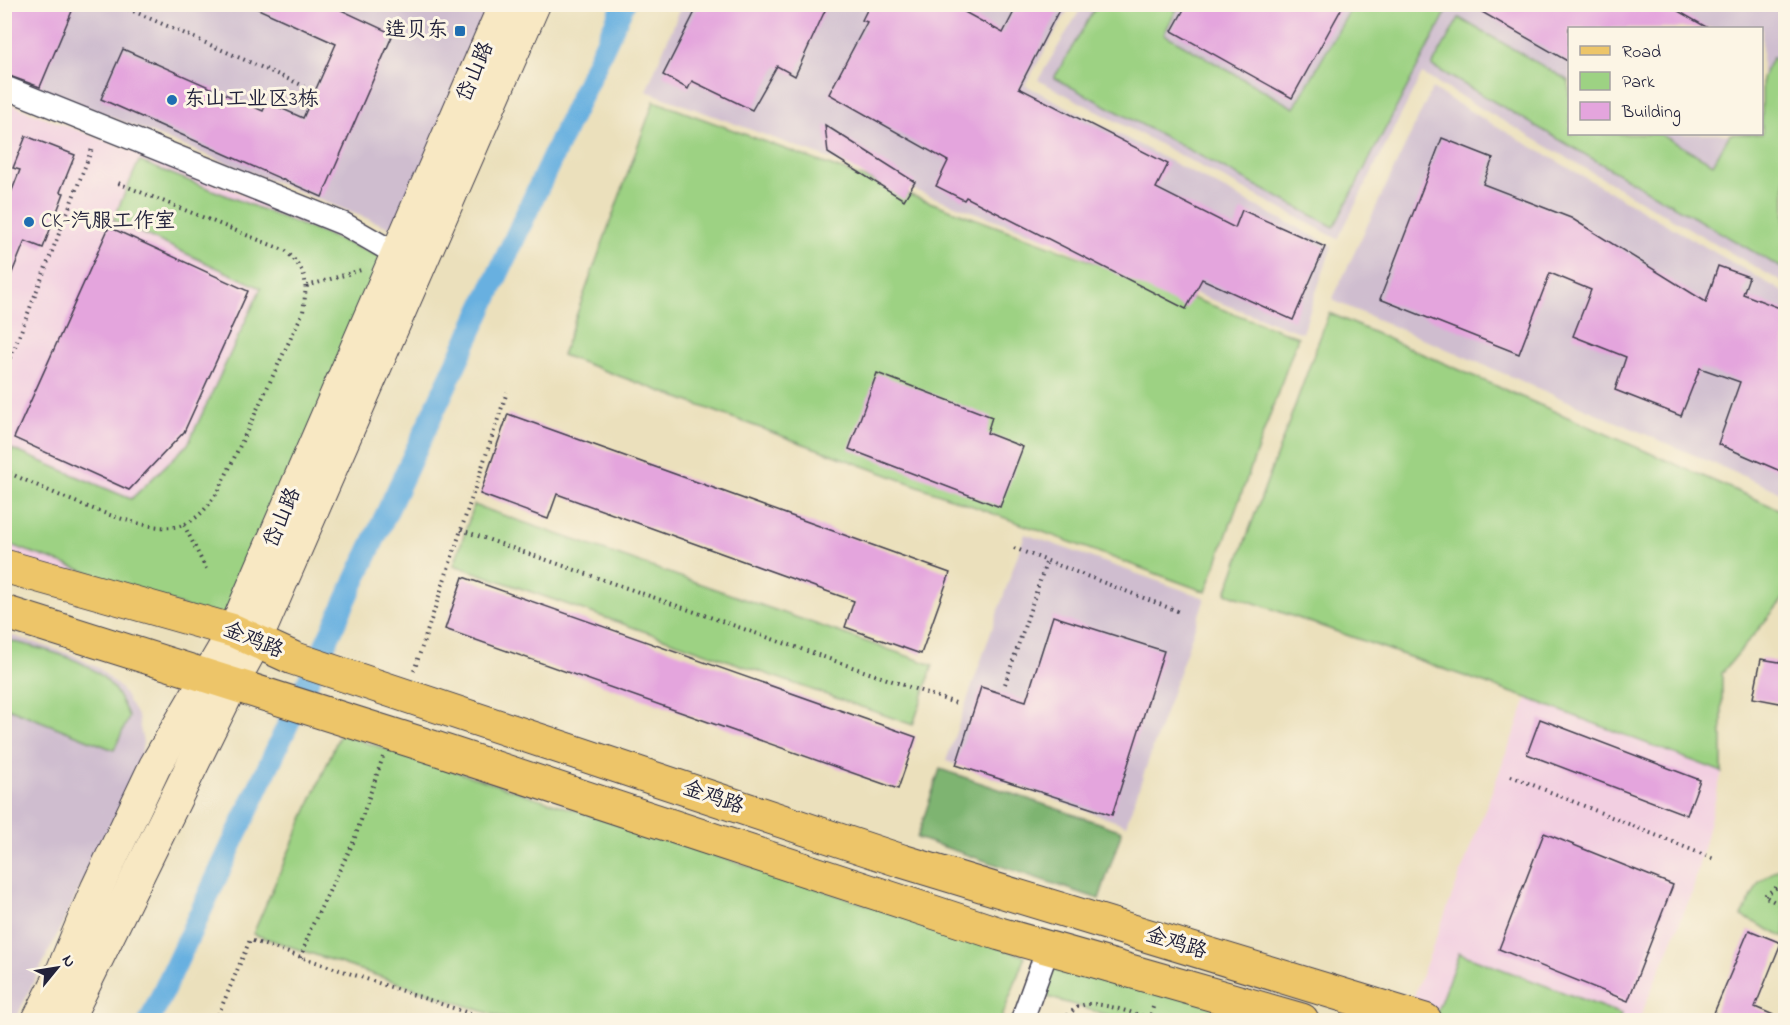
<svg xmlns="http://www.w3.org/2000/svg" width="1790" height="1025" viewBox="0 0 1790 1025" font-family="'Indie Flower','LXGW WenKai TC',sans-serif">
  <rect width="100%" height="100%" fill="#fcf5e5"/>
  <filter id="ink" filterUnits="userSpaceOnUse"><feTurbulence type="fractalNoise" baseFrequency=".0167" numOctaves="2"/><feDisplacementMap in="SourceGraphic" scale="12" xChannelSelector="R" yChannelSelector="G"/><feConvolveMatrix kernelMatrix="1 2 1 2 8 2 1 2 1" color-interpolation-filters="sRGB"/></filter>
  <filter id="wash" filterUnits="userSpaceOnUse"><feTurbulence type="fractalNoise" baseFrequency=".008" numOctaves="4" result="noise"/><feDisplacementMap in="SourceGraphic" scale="24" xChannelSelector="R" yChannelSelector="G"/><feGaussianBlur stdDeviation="1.35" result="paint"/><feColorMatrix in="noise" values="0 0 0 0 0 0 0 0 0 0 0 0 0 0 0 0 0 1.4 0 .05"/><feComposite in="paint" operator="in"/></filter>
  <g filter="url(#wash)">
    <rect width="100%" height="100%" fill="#ebe0bc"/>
    <g fill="#f2cfe1">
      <path d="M 5,102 L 398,254 L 240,636 L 5,554 Z"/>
      <path d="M 1527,699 L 1722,772 L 1692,893 L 1639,1020 L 1426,1020 L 1407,1014 Z"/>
    </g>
    <g fill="#cfbdcf" fill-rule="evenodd">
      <path d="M 4,5 L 504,5 L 401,232 L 5,75 Z"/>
      <path d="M 682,5 L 1071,5 L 1025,85 L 1332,246 L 1302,333 L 646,91 Z"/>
      <path d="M 1083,5 L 1785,5 L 1785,284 L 1422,74 L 1338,239 L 1038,80 ZM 1570,28 L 1762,28 L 1762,134 L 1570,134 Z"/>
      <path d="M 1432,89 L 1785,293 L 1785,494 L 1332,300 Z"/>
      <path d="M 1025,534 L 1205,598 L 1126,825 L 946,761 Z"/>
      <path d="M 4,633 L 73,655 L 100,669 L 121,689 L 138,717 L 143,742 L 139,768 L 15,1020 L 4,1020 Z"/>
    </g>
    <g fill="#9dd283" stroke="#607a5f" stroke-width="1.5">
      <path d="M 1097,5 L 1179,5 L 1164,34 L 1294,108 L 1353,5 L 1450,5 L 1334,227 L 1054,78 Z"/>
      <path d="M 1459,18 L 1569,81 L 1570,134 L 1660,134 L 1713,164 L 1730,134 L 1762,134 L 1762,78 L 1773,57 L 1785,64 L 1785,270 L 1432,66 Z"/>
      <path d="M 654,101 L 1298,337 L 1206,592 L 562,355 Z"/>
      <path d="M 139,161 L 390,260 L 239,626 L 5,543 L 4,469 L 12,449 L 131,499 L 188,444 L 261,288 L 113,220 Z"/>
      <path d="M 1329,313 L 1785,512 L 1785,597 L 1722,673 L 1722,772 L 1527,698 L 1226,593 Z"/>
      <path d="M 474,505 L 933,665 L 913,725 L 454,565 Z"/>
      <path d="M 4,639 C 42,650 93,657 116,692 C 121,700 125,709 129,717 L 114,750 L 5,707 Z"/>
      <path d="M 340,734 L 1025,956 L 1001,1020 L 509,1020 L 253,934 Z"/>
      <path d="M 1785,864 L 1785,938 L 1742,916 L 1759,882 Z"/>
      <path d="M 1459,953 L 1621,1014 L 1619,1020 L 1447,1020 L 1435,1016 Z"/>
      <path d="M 1055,958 L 1274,1020 L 1124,1020 L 1041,995 Z"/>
    </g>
    <path fill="#7eb471" stroke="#506b56" stroke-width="1.5" d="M 940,769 L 1122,831 L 1099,899 L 917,838 Z"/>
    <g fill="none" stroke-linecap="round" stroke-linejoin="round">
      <path stroke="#68b0e0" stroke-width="22" d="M 150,1020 L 624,4"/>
    </g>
    <g id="blocks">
      <g fill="#e4a5dd">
        <path d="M 4,4 L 75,4 L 40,87 L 4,74 Z"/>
        <path d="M 247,4 L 344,4 L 341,10 L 393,34 L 322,197 L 101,99 L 123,49 L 263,111 L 267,102 L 303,118 L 336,44 Z"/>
        <path d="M 699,4 L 828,4 L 795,76 L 777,66 L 752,110 L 692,81 L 688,89 L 663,75 Z"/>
        <path d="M 870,4 L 950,4 L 1003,33 L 1018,4 L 1062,4 L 1019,88 L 1168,164 L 1156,188 L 1235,228 L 1242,210 L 1325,247 L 1293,320 L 1202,279 L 1186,309 L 966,197 L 964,200 L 936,186 L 948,161 L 829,94 L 867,22 L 862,20 Z"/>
        <path d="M 1187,4 L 1344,4 L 1292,98 L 1172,31 Z"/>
        <path d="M 1468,4 L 1666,4 L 1708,28 L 1569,28 L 1569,62 Z"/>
        <path d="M 825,125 L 915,182 L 904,200 L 828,153 Z"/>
        <path d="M 26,136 L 75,155 L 60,192 L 64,193 L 43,248 L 25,241 L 5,290 L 4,211 L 20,170 L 13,168 Z"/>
        <path d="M 1442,138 L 1493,158 L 1483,184 L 1571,218 L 1706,302 L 1718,266 L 1749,277 L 1743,294 L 1785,310 L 1785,473 L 1718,444 L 1740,382 L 1700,368 L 1681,416 L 1615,390 L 1626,357 L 1573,336 L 1591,290 L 1550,273 L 1519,354 L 1380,299 Z"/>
        <path d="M 109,227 L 248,291 L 184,432 L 129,490 L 14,438 Z"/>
        <path d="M 877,373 L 992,417 L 987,433 L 1023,447 L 1000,507 L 849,449 Z"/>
        <path d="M 508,414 L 950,573 L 921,654 L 845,627 L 854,601 L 557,494 L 548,519 L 480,494 Z"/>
        <path d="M 463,577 L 916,737 L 898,789 L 445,629 Z"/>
        <path d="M 1053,616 L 1164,651 L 1112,815 L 956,765 L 981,687 L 1026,701 Z"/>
        <path d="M 1761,659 L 1785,663 L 1785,704 L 1753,698 Z"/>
        <path d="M 1540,719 L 1700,780 L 1687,815 L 1527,754 Z"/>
        <path d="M 1544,833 L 1673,885 L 1628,1001 L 1499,949 Z"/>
        <path d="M 1749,930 L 1781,943 L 1755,1007 L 1785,1020 L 1711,1020 Z"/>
      </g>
    </g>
  </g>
  <g filter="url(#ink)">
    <use href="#blocks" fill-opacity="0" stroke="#403e4e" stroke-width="1.5"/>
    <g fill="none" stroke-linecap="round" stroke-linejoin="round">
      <g stroke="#403e4e" stroke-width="25">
        <g id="street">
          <path d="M 4,87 L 344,224 L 410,262"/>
          <path d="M 1022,1020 L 1048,948"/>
        </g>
      </g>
      <g stroke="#403e4e" stroke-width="34">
        <g id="secondary">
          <path d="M 38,1020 L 59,979 L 97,888 L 155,766 L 234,631 L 505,4"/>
          <path d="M 67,1020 L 232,684 L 256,640 L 534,4"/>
        </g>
      </g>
      <g stroke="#403e4e" stroke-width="35">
        <g id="primary">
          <path d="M 4,566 L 234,631 L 293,658 L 902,861 L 1425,1020"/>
          <path d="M 4,612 L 435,748 L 1000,934 L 1302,1020"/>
        </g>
      </g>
      <g stroke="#403e4e" stroke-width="4" stroke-dasharray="1.5 4.5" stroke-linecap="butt">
        <path d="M 117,4 L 304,86"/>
        <path d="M 307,286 L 361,270"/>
        <path d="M 4,375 L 93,146"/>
        <path d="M 4,471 C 43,487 145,539 183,525 C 200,518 210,504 219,490 L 303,312 C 307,281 309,274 286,251 L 118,183"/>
        <path d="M 184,525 L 206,569"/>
        <path d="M 461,530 L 958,704"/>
        <path d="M 1014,548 L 1180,612"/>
        <path d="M 414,671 L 507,392"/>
        <path d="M 1005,684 L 1047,560"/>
        <path d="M 1511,776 L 1714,859"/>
        <path d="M 1786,881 L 1764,896 L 1786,908"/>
        <path d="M 301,958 L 310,930 L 353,843 L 383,757"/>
        <path d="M 216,1020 L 250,940 L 489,1020"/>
        <path d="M 1064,1020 C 1069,1014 1075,1007 1083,1005 C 1097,1000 1134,1014 1150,1018"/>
        <path d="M 1149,1020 L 1154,1004"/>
        <path d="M 1454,1020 L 1455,1017"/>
      </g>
      <use href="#street" stroke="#fff" stroke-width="22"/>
      <use href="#secondary" stroke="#f8e8c3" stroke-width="32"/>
      <use href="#primary" stroke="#edc569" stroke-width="33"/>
    </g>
  </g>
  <g fill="#1f6fb2" stroke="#fcf5e5" stroke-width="2">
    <rect x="454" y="25" width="12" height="12" rx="3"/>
    <circle cx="172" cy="100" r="6"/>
    <circle cx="29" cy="222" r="6"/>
  </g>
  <g text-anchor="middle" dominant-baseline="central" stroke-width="6" stroke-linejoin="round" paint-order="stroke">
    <g font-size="21" fill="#22223b" stroke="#fcf5e5" text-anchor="start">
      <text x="448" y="31" text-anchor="end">造贝东</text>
      <text x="184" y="100">东山工业区3栋</text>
      <text x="41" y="222">CK-汽服工作室</text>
    </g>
    <g font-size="21" fill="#22223b" stroke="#fcf5e5">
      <text transform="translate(476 72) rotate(-67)">岱山路</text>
      <text transform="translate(283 518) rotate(-67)">岱山路</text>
      <text transform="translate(253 641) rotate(22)">金鸡路</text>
      <text transform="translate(713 798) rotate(19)">金鸡路</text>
      <text transform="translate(1176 944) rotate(17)">金鸡路</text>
    </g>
  </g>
  <rect width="1790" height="1025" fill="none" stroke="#fcf5e5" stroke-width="24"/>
  <rect x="1568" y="27" width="195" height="108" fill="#fcf5e5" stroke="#a5a1a1" stroke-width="1.5"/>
  <rect x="1580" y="46" width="30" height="9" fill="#edc569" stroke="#a5a1a1" stroke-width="1.5"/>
  <text x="1622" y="57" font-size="18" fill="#22223b">Road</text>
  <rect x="1580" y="72" width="30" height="18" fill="#9dd283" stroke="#a5a1a1" stroke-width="1.5"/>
  <text x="1622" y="87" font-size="18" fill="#22223b">Park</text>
  <rect x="1580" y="102" width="30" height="18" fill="#e4a5dd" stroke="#a5a1a1" stroke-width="1.5"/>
  <text x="1622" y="117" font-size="18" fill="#22223b">Building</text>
  <g transform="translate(57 968) rotate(60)" stroke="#fcf5e5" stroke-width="4.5" paint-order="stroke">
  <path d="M0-4.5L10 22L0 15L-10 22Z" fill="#22223b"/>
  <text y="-9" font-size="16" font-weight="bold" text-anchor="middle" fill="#22223b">N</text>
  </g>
</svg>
